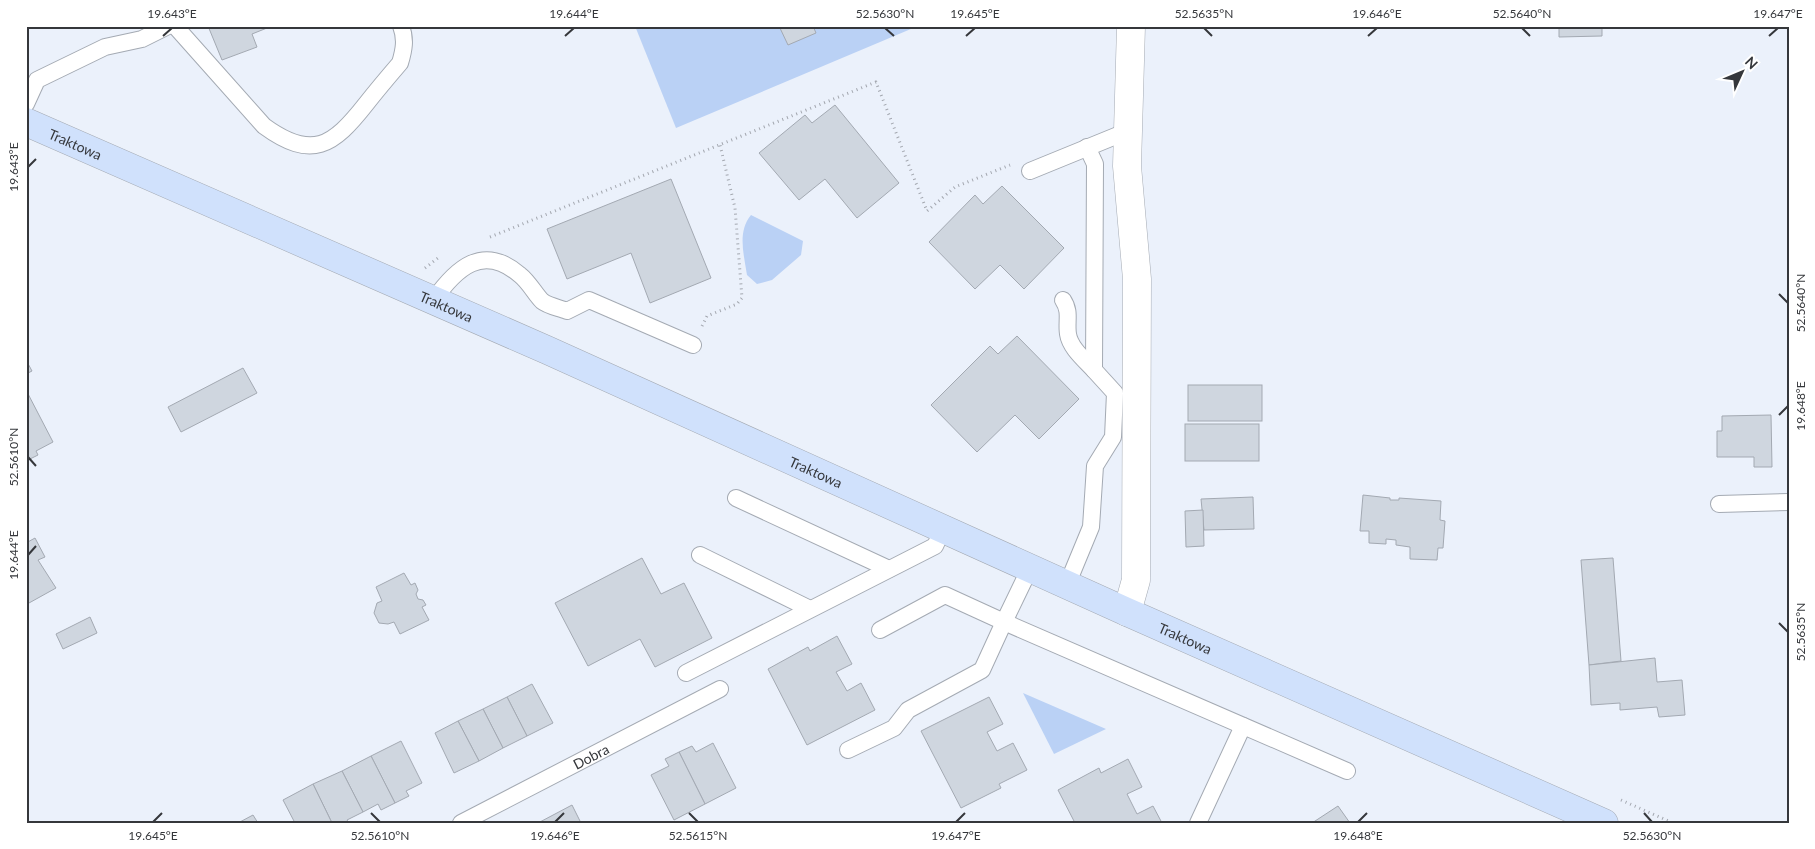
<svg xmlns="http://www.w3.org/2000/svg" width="1815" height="849" viewBox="0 0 1815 849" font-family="Lato,sans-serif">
  <rect width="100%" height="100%" fill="#ebf1fb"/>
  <g fill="#bad1f5">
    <path d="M 635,26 L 918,26 L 676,128 Z"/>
    <path d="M 751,215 L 803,241 L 801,255 L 772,280 L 757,284 L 747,275 C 744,255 737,232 751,215 Z"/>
    <path d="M 1023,693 L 1106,729 L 1054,754 Z"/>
  </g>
  <g fill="#cfd6df" stroke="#a3a9b2">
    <path d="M 208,26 L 272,26 L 252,34 L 257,47 L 222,60 Z"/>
    <path d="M 779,26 L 813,26 L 816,33 L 788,45 Z"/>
    <path d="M 1559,26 L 1602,26 L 1602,36 L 1559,37 Z"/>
    <path d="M 1699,26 L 1751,26 L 1751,27 L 1699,28 Z"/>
    <path d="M 835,105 L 899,183 L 857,218 L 825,179 L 799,200 L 759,153 L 805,115 L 812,123 Z"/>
    <path d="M 671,179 L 711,278 L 650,303 L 631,253 L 567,279 L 547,229 Z"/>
    <path d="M 1002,186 L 1064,248 L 1024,289 L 1000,265 L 975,289 L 929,242 L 975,195 L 983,204 Z"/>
    <path d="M 1017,336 L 1079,399 L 1039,439 L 1015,415 L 977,452 L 931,405 L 990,346 L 998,354 Z"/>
    <path d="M 26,360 L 32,371 L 26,374 Z"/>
    <path d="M 243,368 L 257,393 L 181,432 L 168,407 Z"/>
    <rect x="1188" y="385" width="74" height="36"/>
    <path d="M 26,390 L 53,442 L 36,451 L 38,455 L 26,461 Z"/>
    <path d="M 1771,415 L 1772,467 L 1754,467 L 1754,457 L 1717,457 L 1717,431 L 1722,431 L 1722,416 Z"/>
    <rect x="1185" y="424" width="74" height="37"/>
    <path d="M 1363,495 L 1390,498 L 1390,500 L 1399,500 L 1399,498 L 1441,501 L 1440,520 L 1445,521 L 1443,548 L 1438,548 L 1437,560 L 1410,559 L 1410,547 L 1396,545 L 1396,540 L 1386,539 L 1386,544 L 1369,543 L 1369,531 L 1360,531 Z"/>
    <path d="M 1253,497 L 1254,529 L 1204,530 L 1201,499 Z"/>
    <path d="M 1203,510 L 1204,546 L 1186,547 L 1185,511 Z"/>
    <path d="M 35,538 L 45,557 L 38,560 L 56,588 L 29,603 L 26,599 L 26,543 Z"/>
    <path d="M 642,558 L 661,594 L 684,583 L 712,638 L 655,667 L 640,639 L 588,666 L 555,603 Z"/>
    <path d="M 1613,558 L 1621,661 L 1589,665 L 1581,560 Z"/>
    <path d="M 404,573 L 411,585 L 415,583 L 418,590 L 416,594 L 418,599 L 423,600 L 426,605 L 422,607 L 429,620 L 400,634 L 394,622 L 388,624 L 379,623 L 374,613 L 377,603 L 382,601 L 376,587 Z"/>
    <path d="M 90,617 L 97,633 L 63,649 L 56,634 Z"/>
    <path d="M 837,636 L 852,664 L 836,672 L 847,691 L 861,683 L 875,710 L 807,745 L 768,669 L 808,647 L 810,651 Z"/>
    <path d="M 1655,658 L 1657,682 L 1682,680 L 1685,715 L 1659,717 L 1657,707 L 1620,710 L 1620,703 L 1591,705 L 1589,665 Z"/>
    <path d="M 532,684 L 553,723 L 527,736 L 507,697 Z"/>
    <path d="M 507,697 L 527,736 L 503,748 L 483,709 Z"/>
    <path d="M 989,697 L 1003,724 L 987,732 L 997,751 L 1013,743 L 1027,770 L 999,784 L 1001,788 L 961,808 L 921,731 Z"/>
    <path d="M 483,709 L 503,748 L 479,761 L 458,721 Z"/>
    <path d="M 458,721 L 479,761 L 454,773 L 435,733 Z"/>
    <path d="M 401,741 L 422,783 L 406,791 L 409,796 L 395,803 L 371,756 Z"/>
    <path d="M 713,743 L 736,788 L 705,804 L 679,752 L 692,746 L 696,752 Z"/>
    <path d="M 679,752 L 705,804 L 674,820 L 651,775 L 669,766 L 665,759 Z"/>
    <path d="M 371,756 L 395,803 L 381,810 L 378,804 L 363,812 L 342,771 Z"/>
    <path d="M 1128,759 L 1142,787 L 1127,794 L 1137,814 L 1153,806 L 1162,823 L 1075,823 L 1058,790 L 1099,768 L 1101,773 Z"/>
    <path d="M 342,771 L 363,812 L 347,820 L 349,823 L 332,823 L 313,784 Z"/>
    <path d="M 313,784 L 332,823 L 295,823 L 283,800 Z"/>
    <path d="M 572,805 L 581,823 L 538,823 Z"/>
    <path d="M 1338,806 L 1350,823 L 1312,823 Z"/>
    <path d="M 253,815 L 258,823 L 238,823 Z"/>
  </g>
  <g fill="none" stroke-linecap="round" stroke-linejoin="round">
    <g stroke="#a4aab3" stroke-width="18">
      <g id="service">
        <path d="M 175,26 L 264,126 C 312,161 333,146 366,104 C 377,90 388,77 400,63 C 404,50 406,39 401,26"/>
        <path d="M 26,104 L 37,80 L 105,47 L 142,39 L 168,26"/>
        <path d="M 1030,171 L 1128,131"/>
        <path d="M 1063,300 C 1071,312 1066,321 1068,334 C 1070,348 1085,360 1094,370"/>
        <path d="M 433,301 C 456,268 483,243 520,275 C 529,282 535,294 542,301 C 548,306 560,308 567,311 L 589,300 L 693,345"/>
        <path d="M 736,498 L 889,569"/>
        <path d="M 1719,504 L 1789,502"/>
        <path d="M 700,555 L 810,609"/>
        <path d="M 1030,568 L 1004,622 L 1347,771"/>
        <path d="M 1067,585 L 1091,527 L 1095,466 L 1113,437 L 1115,393 L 1094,370 L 1095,164 L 1087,147"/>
        <path d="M 686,673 L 935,546 L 943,529"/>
        <path d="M 848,750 L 894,728 L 908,710 L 982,670 L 1004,622 L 945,595 L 880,630"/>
        <path id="s1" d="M 461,823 L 720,689"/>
        <path d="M 1198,823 L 1243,726"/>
      </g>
    </g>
    <g stroke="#a4aab3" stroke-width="29">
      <path id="minor" d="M 1127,612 L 1136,580 L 1137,279 L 1127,166 L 1131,26"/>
    </g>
    <g stroke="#a4aab3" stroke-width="29">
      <g id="secondary">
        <path id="s2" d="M 26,122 L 547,350 L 1127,612 L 1604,823"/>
      </g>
    </g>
    <g stroke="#a3a7af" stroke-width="3" stroke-dasharray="1 4" stroke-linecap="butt">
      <path d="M 490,237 L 876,82 L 927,211 L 955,187 L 1010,165"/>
      <path d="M 425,268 L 438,258"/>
      <path d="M 702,326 L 707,316 L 737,304 L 742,298 L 735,208 L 720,145"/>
      <path d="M 1621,800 L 1673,823"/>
    </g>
    <use href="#service" stroke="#fff" stroke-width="16"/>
    <use href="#minor" stroke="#fff" stroke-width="28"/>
    <use href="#secondary" stroke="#d0e1fc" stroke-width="28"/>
  </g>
  <path fill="none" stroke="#35373b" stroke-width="2" d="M 885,28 L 894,36M 1204,28 L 1212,36M 1522,28 L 1530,36M 163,36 L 172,28M 565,36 L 574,28M 966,36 L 975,28M 1368,36 L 1377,28M 1769,36 L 1778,28M 28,167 L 36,159M 1779,294 L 1788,303M 1779,415 L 1788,406M 28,457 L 36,466M 28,555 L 36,546M 1779,623 L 1788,632M 371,813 L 380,822M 689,813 L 698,822M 1644,813 L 1652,822M 153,822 L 162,813M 555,822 L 564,813M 956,822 L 965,813M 1358,822 L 1367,813"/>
  <g text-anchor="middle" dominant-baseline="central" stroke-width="4" stroke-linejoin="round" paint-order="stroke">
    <g font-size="14" fill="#35373b" stroke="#fff">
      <text stroke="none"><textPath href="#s2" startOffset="54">Traktowa</textPath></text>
      <text stroke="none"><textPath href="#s2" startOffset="459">Traktowa</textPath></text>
      <text stroke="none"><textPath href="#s2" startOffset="864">Traktowa</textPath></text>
      <text stroke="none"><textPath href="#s2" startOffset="1269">Traktowa</textPath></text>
      <text stroke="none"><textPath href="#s1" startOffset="146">Dobra</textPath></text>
    </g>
  </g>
  <rect width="1815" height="849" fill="none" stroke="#ffffff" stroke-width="55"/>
  <g transform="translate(1742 72) rotate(46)" stroke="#ffffff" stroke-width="4" paint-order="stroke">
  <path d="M0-4L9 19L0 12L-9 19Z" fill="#35373b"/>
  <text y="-8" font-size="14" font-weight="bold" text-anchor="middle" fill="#35373b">N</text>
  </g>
  <rect x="28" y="28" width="1760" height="794" fill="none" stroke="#35373b" stroke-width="2"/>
  <g font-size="12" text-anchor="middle" fill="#35373b">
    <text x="172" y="18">19.643°E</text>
    <text x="574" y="18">19.644°E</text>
    <text x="885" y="18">52.5630°N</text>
    <text x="975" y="18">19.645°E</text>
    <text x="1204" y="18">52.5635°N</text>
    <text x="1377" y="18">19.646°E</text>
    <text x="1522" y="18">52.5640°N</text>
    <text x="1778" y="18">19.647°E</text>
    <text transform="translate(14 167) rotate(-90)" y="4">19.643°E</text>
    <text transform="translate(1801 303) rotate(-90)" y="4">52.5640°N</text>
    <text transform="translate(1801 406) rotate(-90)" y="4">19.648°E</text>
    <text transform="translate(14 457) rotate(-90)" y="4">52.5610°N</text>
    <text transform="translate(14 555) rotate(-90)" y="4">19.644°E</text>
    <text transform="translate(1801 632) rotate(-90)" y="4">52.5635°N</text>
    <text x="153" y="840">19.645°E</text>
    <text x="380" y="840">52.5610°N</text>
    <text x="555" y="840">19.646°E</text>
    <text x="698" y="840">52.5615°N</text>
    <text x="956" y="840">19.647°E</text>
    <text x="1358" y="840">19.648°E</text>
    <text x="1652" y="840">52.5630°N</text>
  </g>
</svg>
